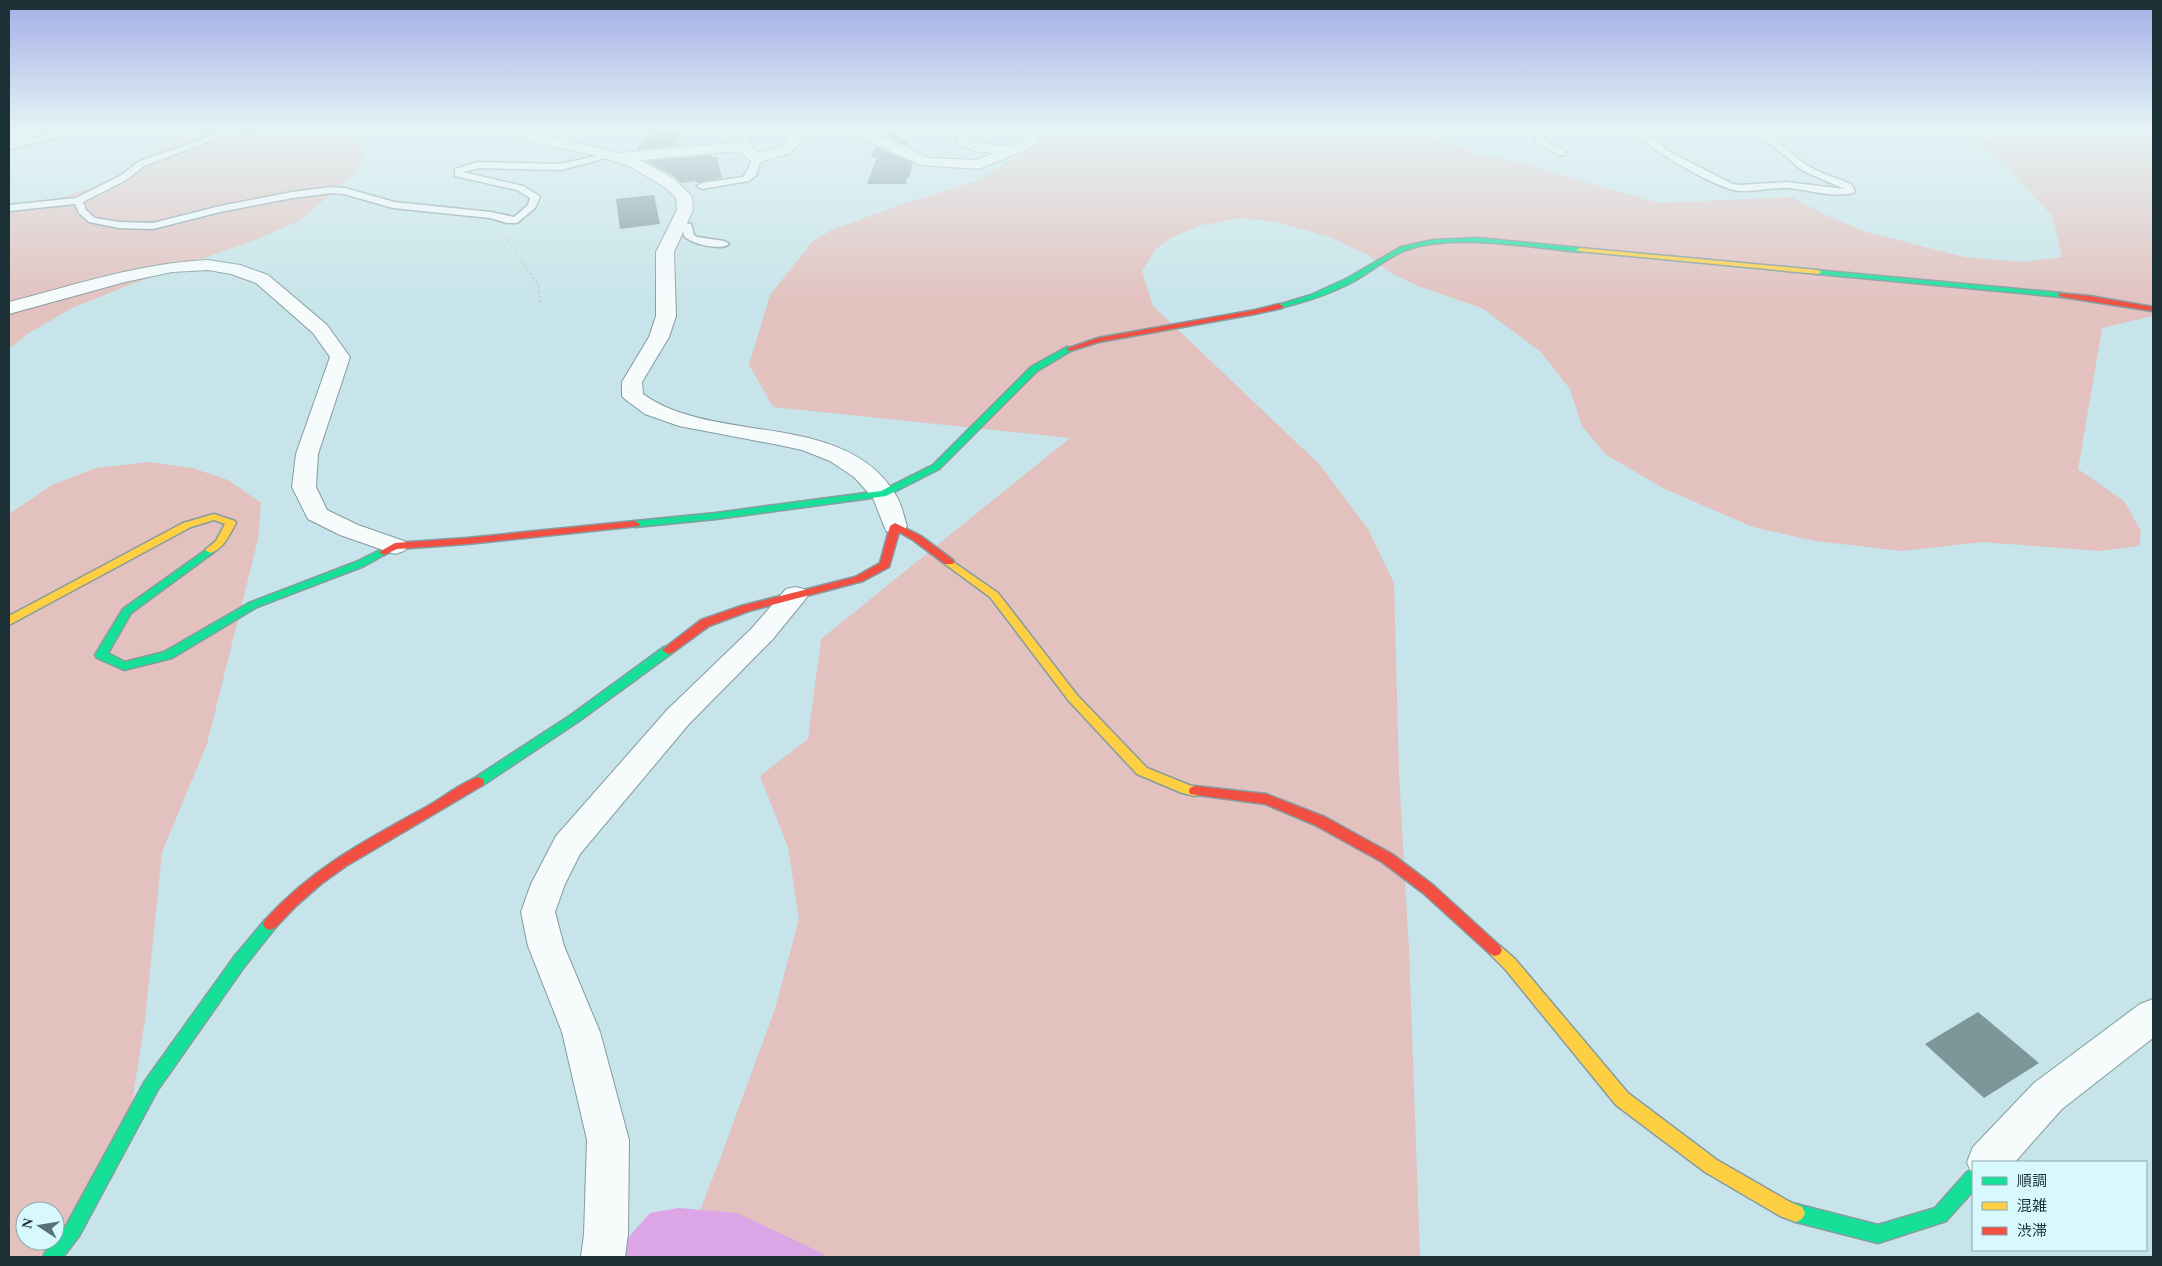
<svg xmlns="http://www.w3.org/2000/svg" width="2162" height="1266" viewBox="0 0 2162 1266" font-family="'Times New Roman','Noto Sans JP',serif">
  <rect width="100%" height="100%" fill="#c6e4e9"/>
  <g fill="#e2c1be" fill-rule="evenodd">
    <path d="M 197,129 L 345,129 L 355,133 L 362,147 L 362,164 L 351,177 L 299,221 L 260,238 L 124,287 L 72,308 L 26,335 L 9,349 L 9,207 C 46,203 85,193 118,175 C 145,159 167,138 197,129 Z"/>
    <path d="M 1064,129 L 1236,129 L 1262,133 L 1278,129 L 1388,129 L 1420,134 L 1476,153 L 1524,164 L 1658,203 L 1792,197 L 1824,214 L 1866,232 L 1965,257 L 2023,262 L 2062,257 L 2052,216 L 2008,168 L 1978,143 L 1994,137 L 1996,129 L 2153,129 L 2153,316 L 2102,328 L 2078,469 L 2124,501 L 2141,531 L 2139,546 L 2099,551 L 1982,542 L 1902,551 L 1815,541 L 1753,527 L 1665,489 L 1605,454 L 1582,426 L 1570,389 L 1541,352 L 1482,308 L 1418,286 L 1391,273 L 1368,255 L 1330,237 L 1276,222 L 1242,218 L 1202,225 L 1169,239 L 1156,249 L 1142,271 L 1153,306 L 1320,465 L 1368,529 L 1394,583 L 1399,774 L 1409,951 L 1420,1257 L 682,1257 L 720,1159 L 775,1009 L 799,919 L 788,847 L 760,776 L 808,739 L 821,639 L 1070,438 L 773,407 L 749,365 L 770,295 L 811,243 L 829,231 L 903,204 L 976,181 Z"/>
    <path d="M 149,462 L 192,468 L 228,480 L 261,503 L 258,539 L 207,744 L 162,852 L 145,1019 L 125,1149 L 62,1257 L 9,1257 L 9,514 L 52,485 L 96,468 ZM 25,1211 L 55,1211 L 55,1241 L 25,1241 Z"/>
  </g>
  <path fill="#dca5e6" d="M 679,1208 L 737,1213 L 822,1253 L 826,1257 L 623,1257 L 627,1239 L 650,1213 Z"/>
  <g fill="#7d969a">
    <path d="M 657,129 L 681,129 L 675,144 L 684,143 L 684,145 L 636,150 L 644,135 L 654,135 Z"/>
    <path d="M 895,133 L 901,138 L 915,149 L 882,135 Z"/>
    <path d="M 875,146 L 913,163 L 909,178 L 907,178 L 906,184 L 867,184 L 877,157 L 871,157 Z"/>
    <path d="M 712,155 L 712,157 L 717,157 L 722,178 L 696,183 L 696,181 L 681,183 L 675,177 L 646,161 Z"/>
    <path d="M 654,195 L 660,224 L 620,229 L 616,199 Z"/>
    <path d="M 1978,1012 L 2039,1063 L 1984,1098 L 1925,1044 Z"/>
  </g>
  <g fill="none" stroke-linecap="round" stroke-linejoin="round">
    <g stroke="#859ca0" stroke-width="3">
      <g id="lane">
        <path d="M 77,129 L 94,129 L 9,149 L 9,143 Z"/>
        <path d="M 230,129 L 242,129 L 144,166 L 126,180 L 83,202 L 86,210 L 95,218 L 119,222 L 153,223 L 220,206 L 292,192 L 332,187 L 345,188 L 394,202 L 491,212 L 514,217 L 528,205 L 530,198 L 517,190 L 455,176 L 455,169 L 478,162 L 561,164 L 613,152 L 617,155 L 561,170 L 479,168 L 463,172 L 523,186 L 538,195 L 540,197 L 535,208 L 517,223 L 507,223 L 490,218 L 393,208 L 344,194 L 332,193 L 292,198 L 220,212 L 153,229 L 119,228 L 89,222 L 79,213 L 75,204 L 9,211 L 9,205 L 76,198 L 120,176 L 138,162 Z"/>
        <path d="M 731,129 C 741,129 746,131 751,139 L 745,148 L 739,148 L 738,146 L 743,139 L 741,136 L 732,132 Z"/>
        <path d="M 1542,129 L 1550,129 L 1544,139 L 1565,151 L 1565,155 L 1559,155 L 1536,142 L 1535,140 Z"/>
        <path d="M 1629,129 L 1639,129 L 1670,152 L 1733,184 L 1740,185 L 1786,182 L 1845,189 L 1803,171 L 1772,145 L 1747,129 C 1773,129 1788,154 1808,166 C 1821,174 1837,178 1851,184 L 1855,191 L 1853,193 C 1833,198 1809,190 1789,188 C 1772,187 1755,192 1739,191 C 1715,188 1646,147 1629,129 Z"/>
        <path d="M 757,156 L 761,159 L 756,175 L 749,181 L 702,189 L 697,186 L 702,183 L 743,177 C 750,171 749,159 757,156 Z"/>
        <path d="M 677,222 L 691,224 L 694,235 L 697,237 L 724,241 L 729,244 C 721,251 691,244 684,236 L 683,229 L 674,227 L 672,225 Z"/>
      </g>
    </g>
    <g stroke="#859ca0" stroke-width="2">
      <g id="street">
        <path d="M 28,129 L 49,129 L 47,132 L 9,144 L 9,135 Z"/>
        <path d="M 513,129 L 527,129 L 541,135 L 620,153 L 742,142 L 747,143 L 759,153 L 781,147 L 796,129 L 811,129 L 791,153 L 757,163 L 752,162 L 739,151 L 640,160 L 674,179 L 690,194 L 692,197 L 693,210 L 674,252 L 676,316 L 669,337 L 642,382 L 643,394 C 715,446 847,409 897,497 C 902,506 904,517 907,526 L 904,531 L 895,533 L 886,531 L 873,498 L 854,477 L 830,461 L 802,450 L 779,445 L 679,426 L 645,414 L 626,400 L 622,396 L 622,382 L 649,337 L 656,316 L 656,252 L 677,210 L 676,198 L 663,186 L 629,166 L 595,155 L 532,142 L 518,137 Z"/>
        <path d="M 846,129 L 865,129 L 929,158 L 976,160 L 995,153 L 975,151 L 957,144 L 954,129 L 968,129 L 969,139 C 979,144 1009,148 1019,143 C 1024,140 1029,134 1033,129 L 1048,129 L 1031,148 L 978,169 L 921,165 L 848,132 Z"/>
        <path d="M 208,260 L 240,265 L 268,275 L 327,325 L 350,357 L 318,454 L 316,487 L 327,510 L 358,525 L 404,541 L 408,546 L 404,551 L 395,554 L 386,551 L 340,535 L 308,519 L 292,487 L 296,454 L 330,357 L 313,333 L 256,283 L 231,274 L 208,270 L 172,272 L 125,282 L 9,314 L 9,302 C 75,285 140,263 208,260 Z"/>
        <path d="M 795,587 L 804,589 L 808,595 L 804,601 L 772,640 L 689,724 L 580,854 L 565,884 L 555,912 L 564,946 L 600,1032 L 629,1140 L 628,1234 L 625,1257 L 581,1257 L 584,1234 L 587,1140 L 562,1032 L 528,946 L 521,912 L 531,884 L 556,836 L 667,710 L 752,628 L 786,589 Z"/>
        <path d="M 2153,999 L 2153,1038 L 2062,1109 L 2015,1162 L 1973,1162 L 1973,1177 L 1967,1162 L 1973,1147 L 2034,1083 L 2140,1004 Z"/>
      </g>
    </g>
    <g stroke="#859ca0" stroke-width="3">
      <g id="fast">
        <path d="M 1477,238 L 1580,248 L 1584,250 L 1580,252 C 1531,247 1452,233 1406,250 C 1389,256 1370,272 1354,281 C 1330,294 1305,302 1279,308 L 1275,306 L 1311,295 L 1348,278 L 1401,247 L 1433,240 Z"/>
        <path d="M 1815,270 L 2062,293 L 2066,295 L 2062,297 L 1818,274 L 1815,274 Z"/>
        <path d="M 1067,347 L 1074,349 L 1037,371 L 939,469 L 886,496 L 716,519 L 635,527 L 630,524 L 635,521 L 716,513 L 881,491 L 933,465 L 1031,367 Z"/>
        <path d="M 210,547 L 215,550 L 214,552 L 131,613 L 108,653 L 125,662 L 164,652 L 249,603 L 356,562 L 380,550 L 388,550 L 389,552 L 364,566 L 257,607 L 172,658 L 124,670 L 97,658 L 95,655 L 123,609 Z"/>
        <path d="M 668,646 L 672,647 L 674,650 L 672,653 L 579,721 L 483,785 L 478,787 L 473,785 L 472,782 L 473,779 L 571,715 L 664,647 Z"/>
        <path d="M 270,918 L 275,920 L 277,924 L 275,928 L 244,967 L 157,1091 L 79,1236 L 63,1257 L 43,1257 L 46,1251 L 55,1241 L 67,1224 L 145,1081 L 234,957 L 265,920 Z"/>
        <path d="M 1973,1170 L 1973,1191 L 1946,1221 L 1878,1243 L 1796,1222 L 1790,1219 L 1787,1213 L 1790,1207 L 1796,1204 L 1878,1225 L 1935,1208 L 1967,1172 Z"/>
      </g>
    </g>
    <g stroke="#859ca0" stroke-width="3">
      <g id="slow">
        <path d="M 1580,248 L 1818,270 L 1822,272 L 1818,274 L 1578,251 L 1576,250 Z"/>
        <path d="M 214,514 L 235,521 L 236,523 C 229,535 224,549 210,553 L 205,550 L 216,541 L 225,524 L 214,520 L 191,527 L 9,625 L 9,616 L 183,523 Z"/>
        <path d="M 949,559 L 998,593 L 1077,695 L 1147,768 L 1189,785 L 1200,788 L 1201,791 L 1200,794 L 1195,796 L 1182,793 L 1137,774 L 1069,701 L 990,597 L 945,564 L 944,562 L 945,560 Z"/>
        <path d="M 1495,944 L 1500,946 L 1515,959 L 1628,1093 L 1717,1160 L 1790,1202 L 1802,1207 L 1805,1213 L 1802,1219 L 1796,1222 L 1780,1216 L 1705,1172 L 1616,1105 L 1505,969 L 1490,954 L 1488,950 L 1490,946 Z"/>
      </g>
    </g>
    <g stroke="#859ca0" stroke-width="3">
      <g id="jam">
        <path d="M 2059,293 L 2090,296 L 2153,307 L 2153,311 L 2062,297 L 2058,295 Z"/>
        <path d="M 1279,304 L 1283,306 L 1282,308 L 1255,314 L 1099,342 L 1070,351 L 1066,349 L 1098,338 L 1255,310 Z"/>
        <path d="M 635,521 L 640,524 L 639,526 L 467,544 L 397,549 L 384,555 L 379,552 L 395,543 L 467,538 Z"/>
        <path d="M 895,523 L 921,536 L 953,560 L 954,562 L 953,564 L 945,564 L 913,540 L 899,532 L 889,567 L 863,581 L 749,611 L 709,626 L 672,653 L 668,654 L 662,650 L 701,620 L 741,606 L 855,577 L 880,563 L 890,526 Z"/>
        <path d="M 478,777 L 483,779 L 484,782 L 483,785 L 346,866 L 321,884 L 297,905 L 275,928 L 270,930 L 265,928 L 263,924 L 265,920 C 315,866 365,841 428,806 C 444,797 461,783 478,777 Z"/>
        <path d="M 1195,786 L 1266,794 L 1325,817 L 1392,854 L 1433,885 L 1500,946 L 1502,950 L 1500,954 L 1495,956 L 1490,954 L 1423,893 L 1382,862 L 1315,825 L 1265,804 L 1190,794 L 1189,791 L 1190,788 Z"/>
      </g>
    </g>
    <path stroke="#c6cfd0" stroke-width="2" stroke-dasharray="2 2" stroke-linecap="butt" d="M 507,237 L 506,239 L 525,266"/>
    <path stroke="#c6cfd0" stroke-width="2.5" stroke-dasharray="2.5 2.5" stroke-linecap="butt" d="M 524,265 L 538,284 L 540,302"/>
    <use href="#lane" fill="#f6fbfc" fill-rule="evenodd"/>
    <use href="#street" fill="#f6fbfc" fill-rule="evenodd"/>
    <use href="#fast" fill="#16e098" fill-rule="evenodd"/>
    <use href="#slow" fill="#ffcf43" fill-rule="evenodd"/>
    <use href="#jam" fill="#f24e42" fill-rule="evenodd"/>
  </g>
  <linearGradient id="sky" x2="0" y2="1"><stop stop-color="#a3aee7"/><stop offset="0.42" stop-color="#e5f3f5"/><stop offset="1" stop-color="#e5f3f5" stop-opacity="0"/></linearGradient>
  <rect width="2162" height="306" fill="url(#sky)"/>
  <rect width="2162" height="1266" fill="none" stroke="#1b3135" stroke-width="20"/>
  <rect x="1972" y="1161" width="175" height="90" fill="#d7f8fd" stroke="#8ca8ad"/>
  <rect x="1982" y="1177" width="25" height="8" fill="#16e098" stroke="#8ca8ad"/>
  <text x="2017" y="1186" font-size="15" fill="#1b3135">順調</text>
  <rect x="1982" y="1202" width="25" height="8" fill="#ffcf43" stroke="#8ca8ad"/>
  <text x="2017" y="1211" font-size="15" fill="#1b3135">混雑</text>
  <rect x="1982" y="1227" width="25" height="8" fill="#f24e42" stroke="#8ca8ad"/>
  <text x="2017" y="1236" font-size="15" fill="#1b3135">渋滞</text>
  <g transform="translate(40 1226) rotate(282)"><circle r="24" fill="#d7f8fd" stroke="#8ca8ad"/>
  <path d="M0-4L9 19L0 12L-9 19Z" fill="#577074"/>
  <text y="-8" font-size="14" font-weight="bold" text-anchor="middle" fill="#1b3135">N</text>
  </g>
</svg>
